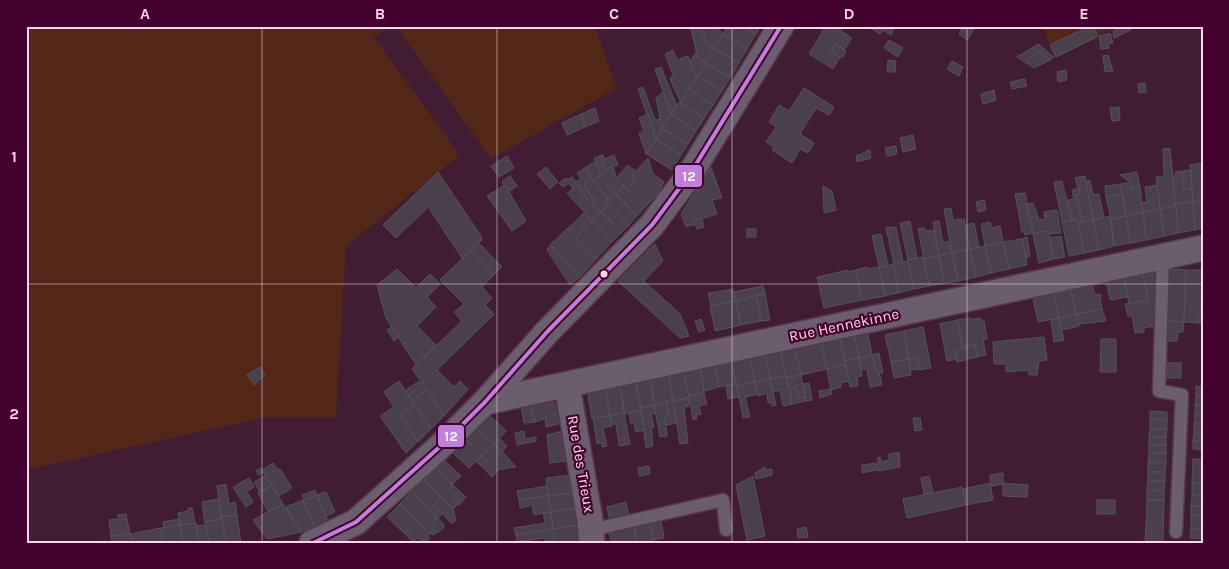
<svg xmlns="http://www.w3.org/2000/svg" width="1229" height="569" viewBox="0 0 1229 569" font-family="Karla,sans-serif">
  <rect width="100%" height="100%" fill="#401d33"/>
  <g fill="#522717">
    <path d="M 26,26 L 390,26 L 374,37 L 460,155 L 346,246 L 336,417 L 267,417 L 26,470 Z"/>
    <path d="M 396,26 L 598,26 L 596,29 L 617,88 L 491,159 Z"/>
    <path d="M 1042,26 L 1120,26 L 1054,56 Z"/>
  </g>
  <g fill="#4a404c" stroke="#55505f">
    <path d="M 690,26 L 702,26 L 706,42 L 713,48 L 706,63 L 698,58 Z"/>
    <path d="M 702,26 L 715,26 L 723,34 L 715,48 L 706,42 Z"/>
    <path d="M 728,26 L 742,26 L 756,34 L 747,49 L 723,34 Z"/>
    <path d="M 742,26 L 761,26 L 756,34 Z"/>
    <path d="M 826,26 L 834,26 L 852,38 L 844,50 L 835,44 L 831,51 L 840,57 L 833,69 L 809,54 Z"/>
    <path d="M 867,26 L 895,26 L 895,27 L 891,35 L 882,30 L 880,34 Z"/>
    <path d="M 963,26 L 976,26 L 967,40 L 959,34 Z"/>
    <path d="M 1090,26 L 1095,26 L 1097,37 L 1056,57 L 1050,45 Z"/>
    <path d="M 1127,26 L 1131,30 L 1114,38 L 1113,31 Z"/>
    <path d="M 1110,33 L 1113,43 L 1108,44 L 1109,48 L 1101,49 L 1099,36 Z"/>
    <path d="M 723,34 L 747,49 L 739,63 L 715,48 Z"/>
    <path d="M 889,40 L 903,48 L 898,57 L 884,48 Z"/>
    <path d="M 835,44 L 846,51 L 842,58 L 831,51 Z"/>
    <path d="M 1038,44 L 1054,57 L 1050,60 L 1032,48 Z"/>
    <path d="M 713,48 L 739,63 L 730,78 L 705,62 Z"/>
    <path d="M 1032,48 L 1050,60 L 1034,68 L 1017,57 Z"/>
    <path d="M 673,50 L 677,60 L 688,56 L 697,78 L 681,103 L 670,79 L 673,75 L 665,54 Z"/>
    <path d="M 696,52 L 698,58 L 706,63 L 697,78 L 690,62 Z"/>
    <path d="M 1108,55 L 1113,71 L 1105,72 L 1103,56 Z"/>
    <path d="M 888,60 L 896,61 L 895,72 L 887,72 Z"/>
    <path d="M 952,61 L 963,67 L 959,76 L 947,69 Z"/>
    <path d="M 706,63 L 730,78 L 722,91 L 698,76 Z"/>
    <path d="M 661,67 L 677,106 L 671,114 L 655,69 Z"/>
    <path d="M 1066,70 L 1067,80 L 1058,82 L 1057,72 Z"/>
    <path d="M 698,76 L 722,91 L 713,105 L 689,89 Z"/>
    <path d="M 1025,79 L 1027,86 L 1012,89 L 1010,82 Z"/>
    <path d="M 1145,83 L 1146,92 L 1139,93 L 1138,84 Z"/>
    <path d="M 643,87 L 655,120 L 661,119 L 662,129 L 656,140 L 638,89 Z"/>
    <path d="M 804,88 L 834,107 L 829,115 L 816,108 L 800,134 L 814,143 L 808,153 L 800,149 L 792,163 L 772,150 L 774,147 L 766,142 L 776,127 L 769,122 L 779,105 L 789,111 Z"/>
    <path d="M 689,89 L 713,105 L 704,119 L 681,103 Z"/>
    <path d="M 994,90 L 996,100 L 983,104 L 981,94 Z"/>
    <path d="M 663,92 L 671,114 L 662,129 L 656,98 Z"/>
    <path d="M 679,102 L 704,119 L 696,131 L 671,114 Z"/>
    <path d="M 1119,107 L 1120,120 L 1112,121 L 1110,108 Z"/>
    <path d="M 595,108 L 599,121 L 585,127 L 581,114 Z"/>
    <path d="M 581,114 L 585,127 L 567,135 L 562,123 Z"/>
    <path d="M 648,114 L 656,140 L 646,154 L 639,133 L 644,131 L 639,118 Z"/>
    <path d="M 671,114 L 696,131 L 688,144 L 662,129 Z"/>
    <path d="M 662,129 L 688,144 L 681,155 L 656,140 Z"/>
    <path d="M 913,135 L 916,149 L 903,152 L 900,138 Z"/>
    <path d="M 656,140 L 681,155 L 672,170 L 646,154 Z"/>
    <path d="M 896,146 L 897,154 L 887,156 L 885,148 Z"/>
    <path d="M 1170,148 L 1176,206 L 1160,209 L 1156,177 L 1164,176 L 1163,149 Z"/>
    <path d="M 870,150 L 871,158 L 857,162 L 856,156 Z"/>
    <path d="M 603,155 L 604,159 L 614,155 L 618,165 L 605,170 L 600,156 Z"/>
    <path d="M 507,156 L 514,168 L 499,177 L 491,166 Z"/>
    <path d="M 600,156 L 605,170 L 613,166 L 616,178 L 624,186 L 616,194 L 599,171 L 594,158 Z"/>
    <path d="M 648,158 L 653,174 L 664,182 L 657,195 L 645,207 L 627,189 L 636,179 L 632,175 Z"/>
    <path d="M 596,161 L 601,176 L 594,181 L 590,179 L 588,171 L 583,169 Z"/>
    <path d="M 1203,163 L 1203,201 L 1193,202 L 1190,165 Z"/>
    <path d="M 628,165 L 636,172 L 632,175 L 636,179 L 627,189 L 616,178 Z"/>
    <path d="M 546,167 L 558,182 L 550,189 L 537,174 Z"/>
    <path d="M 711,167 L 722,198 L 712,200 L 717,214 L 694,221 L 695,224 L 686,227 L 681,214 Z"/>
    <path d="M 583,169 L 588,171 L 590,179 L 584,183 L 587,190 L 594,201 L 596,199 L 597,201 L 593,206 L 575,182 L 581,179 L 577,173 Z"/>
    <path d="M 1191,170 L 1192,189 L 1184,190 L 1182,171 Z"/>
    <path d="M 1182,171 L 1184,190 L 1192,189 L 1193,202 L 1175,204 L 1173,176 L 1176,176 L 1175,172 Z"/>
    <path d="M 438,172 L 481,236 L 482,240 L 462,258 L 428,207 L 396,238 L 383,225 Z"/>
    <path d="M 1137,172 L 1140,187 L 1131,188 L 1130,182 L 1120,175 Z"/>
    <path d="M 510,176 L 517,186 L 508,192 L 502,182 Z"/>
    <path d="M 601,176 L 614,193 L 607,199 L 594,181 Z"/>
    <path d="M 1085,176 L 1093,220 L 1082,222 L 1076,194 L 1080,194 L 1075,178 Z"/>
    <path d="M 572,177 L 589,203 L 601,212 L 592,221 L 567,193 L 573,189 L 569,183 L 563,187 L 559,183 L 566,178 L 567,180 Z"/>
    <path d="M 590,179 L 594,181 L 607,199 L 605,202 L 608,205 L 601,212 L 593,206 L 597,201 L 596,199 L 594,201 L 584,183 Z"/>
    <path d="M 1090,180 L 1093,195 L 1099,194 L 1104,218 L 1093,220 L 1086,181 Z"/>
    <path d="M 1062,181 L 1072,220 L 1062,222 L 1054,182 Z"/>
    <path d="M 1130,182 L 1131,188 L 1140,187 L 1143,212 L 1126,216 L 1121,184 Z"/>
    <path d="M 1121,184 L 1122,194 L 1106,197 L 1105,186 Z"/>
    <path d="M 505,185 L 526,221 L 512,231 L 487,196 Z"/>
    <path d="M 1157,185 L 1160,209 L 1143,212 L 1141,203 L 1147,202 L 1145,187 Z"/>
    <path d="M 624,186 L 645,207 L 637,216 L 616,194 Z"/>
    <path d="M 823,186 L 832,191 L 836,210 L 824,213 Z"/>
    <path d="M 1079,188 L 1080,194 L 1076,194 L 1082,222 L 1078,223 L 1077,219 L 1072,220 L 1068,200 L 1074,199 L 1072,190 Z"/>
    <path d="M 614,193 L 637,216 L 629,225 L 605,202 Z"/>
    <path d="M 1025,193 L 1033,233 L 1025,235 L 1024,232 L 1022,232 L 1015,194 Z"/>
    <path d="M 1122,194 L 1126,216 L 1111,219 L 1106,197 Z"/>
    <path d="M 984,200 L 986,210 L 978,212 L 976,202 Z"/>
    <path d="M 1203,201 L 1203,228 L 1195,230 L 1193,202 Z"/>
    <path d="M 1193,202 L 1195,230 L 1178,233 L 1175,204 Z"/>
    <path d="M 1033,203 L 1039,220 L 1045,219 L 1044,212 L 1057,210 L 1061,233 L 1049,234 L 1049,231 L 1033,234 L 1027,204 Z"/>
    <path d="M 608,205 L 629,225 L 622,232 L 601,211 Z"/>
    <path d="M 1176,206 L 1178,233 L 1164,236 L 1160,209 Z"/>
    <path d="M 951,208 L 953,220 L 964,219 L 970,249 L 952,253 L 944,209 Z"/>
    <path d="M 1160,209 L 1164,236 L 1146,240 L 1143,212 Z"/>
    <path d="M 601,212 L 622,232 L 612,242 L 592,221 Z"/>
    <path d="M 1143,212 L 1146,240 L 1130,243 L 1126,216 Z"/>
    <path d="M 584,213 L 592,221 L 575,238 L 567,229 Z"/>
    <path d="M 1110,216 L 1114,246 L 1099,250 L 1093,220 Z"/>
    <path d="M 1126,216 L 1130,243 L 1114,246 L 1111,219 Z"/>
    <path d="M 702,218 L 704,227 L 697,229 L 694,221 Z"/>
    <path d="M 1077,219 L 1084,253 L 1069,256 L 1062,222 Z"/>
    <path d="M 1093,220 L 1099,250 L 1084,253 L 1078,223 Z"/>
    <path d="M 592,221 L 612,242 L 596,259 L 575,238 Z"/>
    <path d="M 910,221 L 917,258 L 908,260 L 900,223 Z"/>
    <path d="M 939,221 L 943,243 L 950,241 L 952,253 L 939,256 L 933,222 Z"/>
    <path d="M 990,222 L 991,228 L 1000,226 L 1003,242 L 985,246 L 981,224 Z"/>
    <path d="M 974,223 L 979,247 L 970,249 L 965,225 Z"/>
    <path d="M 896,227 L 903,262 L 894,264 L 886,228 Z"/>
    <path d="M 924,228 L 925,231 L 933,230 L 939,256 L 924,259 L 918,229 Z"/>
    <path d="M 567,229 L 596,259 L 581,276 L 550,245 Z"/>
    <rect x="747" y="229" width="9" height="8"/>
    <path d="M 1049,231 L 1054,259 L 1039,263 L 1033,234 Z"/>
    <path d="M 881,234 L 888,266 L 879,267 L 872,236 Z"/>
    <path d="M 1061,236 L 1065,257 L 1054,259 L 1050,238 Z"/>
    <path d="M 1027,237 L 1030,256 L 1026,258 L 1022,239 Z"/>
    <path d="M 1022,239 L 1027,265 L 1009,269 L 1003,242 Z"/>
    <path d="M 478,242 L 502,267 L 494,275 L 470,251 Z"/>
    <path d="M 1003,242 L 1009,269 L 991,273 L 985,246 Z"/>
    <path d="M 655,244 L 663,261 L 644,281 L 680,314 L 689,336 L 680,338 L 618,281 Z"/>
    <path d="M 550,245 L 581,276 L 570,285 L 547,250 Z"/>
    <path d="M 985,246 L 991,273 L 976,277 L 970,249 Z"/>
    <path d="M 970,249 L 976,277 L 958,281 L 952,253 Z"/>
    <path d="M 470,251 L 494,275 L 482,287 L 492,298 L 485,305 L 494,314 L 423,384 L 412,369 L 462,321 L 454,312 L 464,304 L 440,280 Z"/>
    <path d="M 952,253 L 958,281 L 944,283 L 939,256 Z"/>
    <path d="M 939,256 L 944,283 L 929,286 L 924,259 Z"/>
    <path d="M 923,257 L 929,286 L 914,289 L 908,260 Z"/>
    <path d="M 908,261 L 914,289 L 898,293 L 894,264 Z"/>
    <path d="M 894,264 L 898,293 L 885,296 L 879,267 Z"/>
    <path d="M 867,267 L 867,269 L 879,267 L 885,296 L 862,300 L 856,270 Z"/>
    <path d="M 397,269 L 416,288 L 430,274 L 440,284 L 427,297 L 436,307 L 417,326 L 436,345 L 416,365 L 386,318 L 377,285 Z"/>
    <path d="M 1168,269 L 1186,270 L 1184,322 L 1166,321 Z"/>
    <path d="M 848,270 L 848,272 L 856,270 L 862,300 L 824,308 L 817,277 Z"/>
    <path d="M 1157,270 L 1155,326 L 1144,328 L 1144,332 L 1135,333 L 1132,316 L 1128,316 L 1125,304 L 1148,300 L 1143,273 Z"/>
    <path d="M 1186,270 L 1202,270 L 1200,323 L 1184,322 Z"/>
    <path d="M 1202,270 L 1203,270 L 1203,323 L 1200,323 Z"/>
    <path d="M 1143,273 L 1148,300 L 1129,304 L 1124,277 Z"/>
    <path d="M 1124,277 L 1128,297 L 1110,300 L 1106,281 Z"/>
    <path d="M 1092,283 L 1095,295 L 1100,294 L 1102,309 L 1076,314 L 1070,287 Z"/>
    <path d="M 763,286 L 765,293 L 736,301 L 734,292 Z"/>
    <path d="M 1070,287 L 1076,314 L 1059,318 L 1053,291 Z"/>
    <path d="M 733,289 L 736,301 L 711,306 L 708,293 Z"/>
    <path d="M 1053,291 L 1059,318 L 1038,322 L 1032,294 Z"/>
    <path d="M 765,293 L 770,320 L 761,321 L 756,296 Z"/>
    <path d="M 756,296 L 761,321 L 741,325 L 736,301 Z"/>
    <path d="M 736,301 L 741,325 L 715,331 L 710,306 Z"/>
    <path d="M 1102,309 L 1106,321 L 1078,324 L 1077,314 Z"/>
    <path d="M 1077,314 L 1079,326 L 1062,330 L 1059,318 Z"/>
    <path d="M 971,318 L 971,320 L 979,318 L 984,321 L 987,339 L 983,340 L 986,355 L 977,357 L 975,344 L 963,347 L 957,320 Z"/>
    <path d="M 1059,318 L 1064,340 L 1054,342 L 1051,320 Z"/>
    <path d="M 701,319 L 705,330 L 699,332 L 695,321 Z"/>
    <path d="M 957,320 L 963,350 L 955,351 L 957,359 L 947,361 L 940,324 Z"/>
    <path d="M 1166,321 L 1184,322 L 1183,332 L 1178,332 L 1177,341 L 1165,341 Z"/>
    <path d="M 392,327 L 399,337 L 394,341 L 387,330 Z"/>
    <path d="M 923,327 L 931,368 L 919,370 L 917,358 L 909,359 L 904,331 Z"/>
    <path d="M 867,329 L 872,355 L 859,358 L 854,332 Z"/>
    <path d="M 904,331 L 909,359 L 891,362 L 885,335 Z"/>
    <path d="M 854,332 L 859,358 L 845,361 L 839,335 Z"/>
    <path d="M 839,335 L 845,364 L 827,369 L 820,339 Z"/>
    <path d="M 1044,337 L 1047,360 L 1039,361 L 1037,375 L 1029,375 L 1029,370 L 1006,372 L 1006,364 L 994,364 L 993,342 Z"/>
    <path d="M 820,339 L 827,369 L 801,375 L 794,345 Z"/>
    <path d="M 1101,339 L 1116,339 L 1116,372 L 1100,372 Z"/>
    <path d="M 975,344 L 977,357 L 957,362 L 955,351 Z"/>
    <path d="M 794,345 L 801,375 L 786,378 L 780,348 Z"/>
    <path d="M 780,348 L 786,376 L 770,379 L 765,351 Z"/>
    <path d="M 765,351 L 770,379 L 755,382 L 749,355 Z"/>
    <path d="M 879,353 L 883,373 L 876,373 L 872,355 Z"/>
    <path d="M 749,355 L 755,382 L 737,386 L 731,359 Z"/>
    <path d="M 872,355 L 876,373 L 879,372 L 882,385 L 870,387 L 867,369 L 861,370 L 859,358 Z"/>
    <path d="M 859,358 L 862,376 L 857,377 L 858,386 L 850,387 L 845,361 Z"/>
    <path d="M 917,358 L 919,369 L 911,370 L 909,359 Z"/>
    <path d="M 731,359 L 736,383 L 719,387 L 714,362 Z"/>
    <path d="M 909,359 L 911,375 L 894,378 L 891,362 Z"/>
    <path d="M 714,362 L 719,387 L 704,391 L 700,366 Z"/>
    <rect x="1167" y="363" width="14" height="15"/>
    <path d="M 845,364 L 849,381 L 841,383 L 841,387 L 831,390 L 827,369 Z"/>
    <path d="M 700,366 L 704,393 L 689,396 L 683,370 Z"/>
    <path d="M 260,367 L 265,375 L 254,385 L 247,375 Z"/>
    <path d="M 437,370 L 454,387 L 460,381 L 468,389 L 444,416 L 427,390 L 412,401 L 409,395 Z"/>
    <path d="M 683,370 L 689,397 L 673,401 L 668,373 Z"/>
    <path d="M 668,373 L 673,401 L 654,405 L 650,378 Z"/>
    <path d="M 801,375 L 805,397 L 799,398 L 796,388 L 790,389 L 786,378 Z"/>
    <path d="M 786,376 L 792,404 L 783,406 L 780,390 L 773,392 L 770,379 Z"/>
    <path d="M 650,378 L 654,405 L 641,408 L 635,380 Z"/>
    <path d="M 770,379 L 776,405 L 772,406 L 771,402 L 768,403 L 767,393 L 758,396 L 755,382 Z"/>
    <path d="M 635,380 L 641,410 L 625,414 L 620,384 Z"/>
    <path d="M 399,381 L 415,405 L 400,415 L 418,441 L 406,453 L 380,416 L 394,407 L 384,392 Z"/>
    <path d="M 419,381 L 422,385 L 409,395 L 406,390 Z"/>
    <path d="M 755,382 L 758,394 L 745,397 L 750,417 L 743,418 L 737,386 Z"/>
    <path d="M 736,383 L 739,397 L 728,399 L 726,386 Z"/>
    <path d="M 809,383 L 812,400 L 806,401 L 803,384 Z"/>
    <path d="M 620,384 L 624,413 L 610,416 L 605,387 Z"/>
    <path d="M 1196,386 L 1203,387 L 1203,397 L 1196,396 Z"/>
    <path d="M 605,387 L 610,416 L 592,419 L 588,396 L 591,390 Z"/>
    <path d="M 796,388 L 799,398 L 805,397 L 806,401 L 792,404 L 790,389 Z"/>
    <path d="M 831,389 L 832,394 L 820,398 L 819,391 Z"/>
    <path d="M 427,390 L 444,416 L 431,429 L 412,401 Z"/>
    <path d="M 704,393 L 707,404 L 699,406 L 701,414 L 696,415 L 697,419 L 693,420 L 689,396 Z"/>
    <path d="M 1196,396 L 1203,397 L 1203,405 L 1195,405 Z"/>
    <path d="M 688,398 L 689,406 L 684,407 L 688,443 L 680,444 L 673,401 Z"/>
    <path d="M 552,400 L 560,413 L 535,422 L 531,405 Z"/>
    <path d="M 673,401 L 677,423 L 666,425 L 665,417 L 669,415 L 666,402 Z"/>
    <path d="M 666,402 L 669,415 L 665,417 L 667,436 L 660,437 L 654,405 Z"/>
    <path d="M 415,405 L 431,429 L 418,442 L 400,415 Z"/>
    <path d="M 531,405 L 535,422 L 524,423 L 521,406 Z"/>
    <path d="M 654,405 L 656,413 L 651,414 L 654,427 L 651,428 L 653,446 L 646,448 L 641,408 Z"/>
    <rect x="1195" y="405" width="8" height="9"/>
    <path d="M 641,410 L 644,430 L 636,432 L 634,423 L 631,424 L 629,413 Z"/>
    <path d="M 1150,411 L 1167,412 L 1167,420 L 1150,419 Z"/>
    <path d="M 560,413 L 562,423 L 546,427 L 545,417 Z"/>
    <path d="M 624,413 L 630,444 L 619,446 L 616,424 L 612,424 L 610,416 Z"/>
    <path d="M 488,414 L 506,431 L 494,444 L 475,427 Z"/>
    <path d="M 1195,414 L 1203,414 L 1203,424 L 1194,424 Z"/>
    <path d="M 610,416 L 612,426 L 603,428 L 607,446 L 602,447 L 602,443 L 597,444 L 593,418 Z"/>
    <path d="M 913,418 L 920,418 L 922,430 L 915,431 Z"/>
    <path d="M 1150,419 L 1167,420 L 1167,429 L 1150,429 Z"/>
    <path d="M 1194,424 L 1203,424 L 1203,435 L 1194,432 Z"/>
    <path d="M 475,427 L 494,444 L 482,456 L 464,438 Z"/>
    <path d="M 1150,429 L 1167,429 L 1166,437 L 1149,437 Z"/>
    <path d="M 524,431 L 525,439 L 536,437 L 536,441 L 517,445 L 515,433 Z"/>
    <path d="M 563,431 L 567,461 L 550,463 L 547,435 Z"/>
    <path d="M 1194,432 L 1203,435 L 1203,441 L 1193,441 Z"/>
    <rect x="1149" y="437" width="17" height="8"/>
    <path d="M 464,438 L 482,456 L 469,468 L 451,451 Z"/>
    <path d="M 499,438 L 507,446 L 502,451 L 494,444 Z"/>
    <path d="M 1193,441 L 1203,441 L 1203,450 L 1193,449 Z"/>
    <path d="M 494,444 L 502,451 L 516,467 L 496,470 L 482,456 Z"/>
    <rect x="1149" y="445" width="17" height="8"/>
    <path d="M 899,452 L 900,467 L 878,471 L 878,457 L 880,457 L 881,462 L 889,460 L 889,454 Z"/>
    <path d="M 1149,453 L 1166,453 L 1166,462 L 1148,463 Z"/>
    <path d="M 482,456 L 497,471 L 492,477 L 476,461 Z"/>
    <path d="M 443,459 L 461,476 L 453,484 L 436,467 Z"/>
    <path d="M 1193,459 L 1203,459 L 1203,483 L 1192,483 Z"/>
    <path d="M 1166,462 L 1165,472 L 1148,472 L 1148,463 Z"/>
    <path d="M 273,463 L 278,470 L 280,469 L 292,488 L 279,496 L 263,472 L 259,475 L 256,471 L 260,468 L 262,470 Z"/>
    <path d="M 876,463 L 877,470 L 862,473 L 862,465 Z"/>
    <path d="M 649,466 L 650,474 L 639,476 L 638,468 Z"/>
    <path d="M 436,467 L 453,485 L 441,497 L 424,480 Z"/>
    <path d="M 765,467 L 766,470 L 772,469 L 772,475 L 756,479 L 755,473 Z"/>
    <rect x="1148" y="472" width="17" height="9"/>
    <path d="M 1003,473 L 1003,484 L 991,486 L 990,475 Z"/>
    <path d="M 571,475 L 573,493 L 548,496 L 546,478 Z"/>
    <path d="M 265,476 L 272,486 L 259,491 L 254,482 Z"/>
    <path d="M 753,476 L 765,536 L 747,540 L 736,485 Z"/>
    <path d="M 929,476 L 933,493 L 924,495 L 921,478 Z"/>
    <path d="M 249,478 L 254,487 L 247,492 L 253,502 L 246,507 L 233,487 Z"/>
    <path d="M 424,480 L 441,497 L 429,510 L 412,491 Z"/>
    <path d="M 1148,481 L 1165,481 L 1164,491 L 1147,490 Z"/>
    <path d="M 990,483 L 993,500 L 966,505 L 963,489 Z"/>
    <path d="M 1003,483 L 1028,485 L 1027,497 L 1003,496 Z"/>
    <path d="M 1192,483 L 1203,483 L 1203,494 L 1192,496 Z"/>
    <path d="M 226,484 L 229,504 L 235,502 L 237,515 L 221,517 L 217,486 Z"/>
    <path d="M 453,485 L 459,491 L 453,498 L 458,504 L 453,509 L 441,497 Z"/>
    <path d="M 272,486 L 283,504 L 268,512 L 258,493 Z"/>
    <path d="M 547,486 L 548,496 L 519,500 L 517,491 Z"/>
    <path d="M 962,487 L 966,505 L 907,518 L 903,499 Z"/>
    <path d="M 315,490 L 317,495 L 305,500 L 302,495 Z"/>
    <path d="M 1147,490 L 1164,491 L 1164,500 L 1147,500 Z"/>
    <path d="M 412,491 L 429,510 L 417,521 L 400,504 Z"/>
    <path d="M 459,491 L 466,497 L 459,505 L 453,498 Z"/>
    <path d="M 326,492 L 335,512 L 326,516 L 317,495 Z"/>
    <path d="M 573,493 L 575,508 L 551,512 L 548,496 Z"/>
    <path d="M 1203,494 L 1203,506 L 1191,506 L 1192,496 Z"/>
    <path d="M 317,495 L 328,521 L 314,526 L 303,500 Z"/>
    <path d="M 548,496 L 551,512 L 534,515 L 532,505 L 520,508 L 519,500 Z"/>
    <path d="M 441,497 L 453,509 L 456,521 L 451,523 L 434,505 Z"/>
    <path d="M 219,499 L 222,519 L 205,522 L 202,502 Z"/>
    <path d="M 303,500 L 314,526 L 301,532 L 286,507 Z"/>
    <rect x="1097" y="500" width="18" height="14"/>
    <path d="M 1147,500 L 1164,500 L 1163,543 L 1145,543 Z"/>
    <path d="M 626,502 L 629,516 L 610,521 L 607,507 Z"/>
    <path d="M 283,504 L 301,532 L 267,539 L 253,520 Z"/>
    <path d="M 400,504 L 417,521 L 405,534 L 387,517 Z"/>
    <path d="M 434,505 L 443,513 L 438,518 L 429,509 Z"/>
    <path d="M 1191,506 L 1203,506 L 1203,517 L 1191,514 Z"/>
    <path d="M 188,508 L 192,508 L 195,523 L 180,525 L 178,513 L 188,511 Z"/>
    <path d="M 575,508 L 578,525 L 553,529 L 551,512 Z"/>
    <path d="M 429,509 L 437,518 L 431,524 L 435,528 L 429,534 L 417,521 Z"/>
    <path d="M 551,512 L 553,529 L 516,535 L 514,528 L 545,523 L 543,513 Z"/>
    <path d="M 126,514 L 130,534 L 111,536 L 109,520 L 118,519 L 118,515 Z"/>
    <path d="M 1191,514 L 1203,517 L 1203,530 L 1191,529 Z"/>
    <path d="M 237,515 L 241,543 L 226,543 L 221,517 Z"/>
    <path d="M 437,518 L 443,523 L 444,528 L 433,535 L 430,533 L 435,528 L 431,524 Z"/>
    <path d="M 179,519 L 180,525 L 164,528 L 163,522 Z"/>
    <path d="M 222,519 L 226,543 L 209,543 L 205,522 Z"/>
    <path d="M 417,521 L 429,534 L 428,536 L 430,538 L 425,543 L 417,538 L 413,542 L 405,534 Z"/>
    <path d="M 661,521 L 664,538 L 653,540 L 650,523 Z"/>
    <path d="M 196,523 L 199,543 L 183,543 L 180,525 Z"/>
    <path d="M 650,523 L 653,540 L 637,543 L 634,525 Z"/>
    <path d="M 180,525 L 183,543 L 163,543 L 161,528 Z"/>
    <path d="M 206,525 L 209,543 L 199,543 L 196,526 Z"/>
    <path d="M 578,525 L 580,543 L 555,543 L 553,529 Z"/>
    <path d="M 634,525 L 637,543 L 611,543 L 609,530 Z"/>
    <path d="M 806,527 L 808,537 L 798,538 L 797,529 Z"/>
    <path d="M 161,528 L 163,543 L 132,543 L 130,534 Z"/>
    <path d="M 553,529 L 555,543 L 545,543 L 545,538 L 517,542 L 516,535 Z"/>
    <path d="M 1191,529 L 1203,530 L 1203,539 L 1190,538 Z"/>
    <path d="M 130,534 L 132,543 L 112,543 L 111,536 Z"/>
  </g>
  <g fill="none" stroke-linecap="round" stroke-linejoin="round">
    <g stroke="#58394c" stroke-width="15">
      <g id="service">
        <path d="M 1163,256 L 1159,391 L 1182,395 L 1176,532"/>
        <path d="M 591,530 L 723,500 L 726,530"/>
      </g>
    </g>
    <g stroke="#58394c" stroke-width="28">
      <g id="minor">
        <path d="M 567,385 L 590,520 L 592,543"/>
        <path d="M 485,402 L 1203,248"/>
        <path d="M 312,543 L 356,522 L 444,443 L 485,402 L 547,332 L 652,225 L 690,174 L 781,26"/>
      </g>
    </g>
    <use href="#service" stroke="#6a5d6e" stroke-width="12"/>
    <use href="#minor" stroke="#6a5d6e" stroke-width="25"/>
    <g stroke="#43012d" stroke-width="8">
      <path id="bus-1" d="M 313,543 L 356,522 L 444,443 L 485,402 L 547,332 L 652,225 L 690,174 L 781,26"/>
    </g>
    <use href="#bus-1" stroke="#c07fdc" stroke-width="4"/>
  </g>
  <path fill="none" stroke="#fed5ea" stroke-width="1" stroke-opacity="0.55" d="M 262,26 L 262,543M 497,26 L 497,543M 732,26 L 732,543M 967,26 L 967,543M 26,284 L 1203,284"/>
  <circle fill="#fed5ea" stroke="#43012d" stroke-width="2" cx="604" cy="274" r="4.5"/>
  <g text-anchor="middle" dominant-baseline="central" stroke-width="4.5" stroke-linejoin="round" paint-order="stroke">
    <g font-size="15" fill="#fed5ea" stroke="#43012d">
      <text transform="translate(844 325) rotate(-12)">Rue Hennekinne</text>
      <text transform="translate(581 464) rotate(80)">Rue des Trieux</text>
    </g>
  </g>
  <g stroke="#43012d" stroke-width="2">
    <rect x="674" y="164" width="29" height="24" rx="5" fill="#c07fdc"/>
    <rect x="437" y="424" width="28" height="24" rx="5" fill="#c07fdc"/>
  </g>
  <g font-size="14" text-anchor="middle" font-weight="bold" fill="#fff">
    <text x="689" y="181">12</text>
    <text x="451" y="441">12</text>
  </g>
  <rect width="1229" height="569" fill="none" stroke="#43012d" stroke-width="55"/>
  <rect x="28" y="28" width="1174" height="514" fill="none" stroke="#fed5ea" stroke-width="2"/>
  <g font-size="16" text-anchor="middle" font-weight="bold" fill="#fed5ea">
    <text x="145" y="19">A</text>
    <text x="380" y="19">B</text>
    <text x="614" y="19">C</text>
    <text x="849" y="19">D</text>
    <text x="1084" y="19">E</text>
    <text x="14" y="162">1</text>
    <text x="14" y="419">2</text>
  </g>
</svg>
